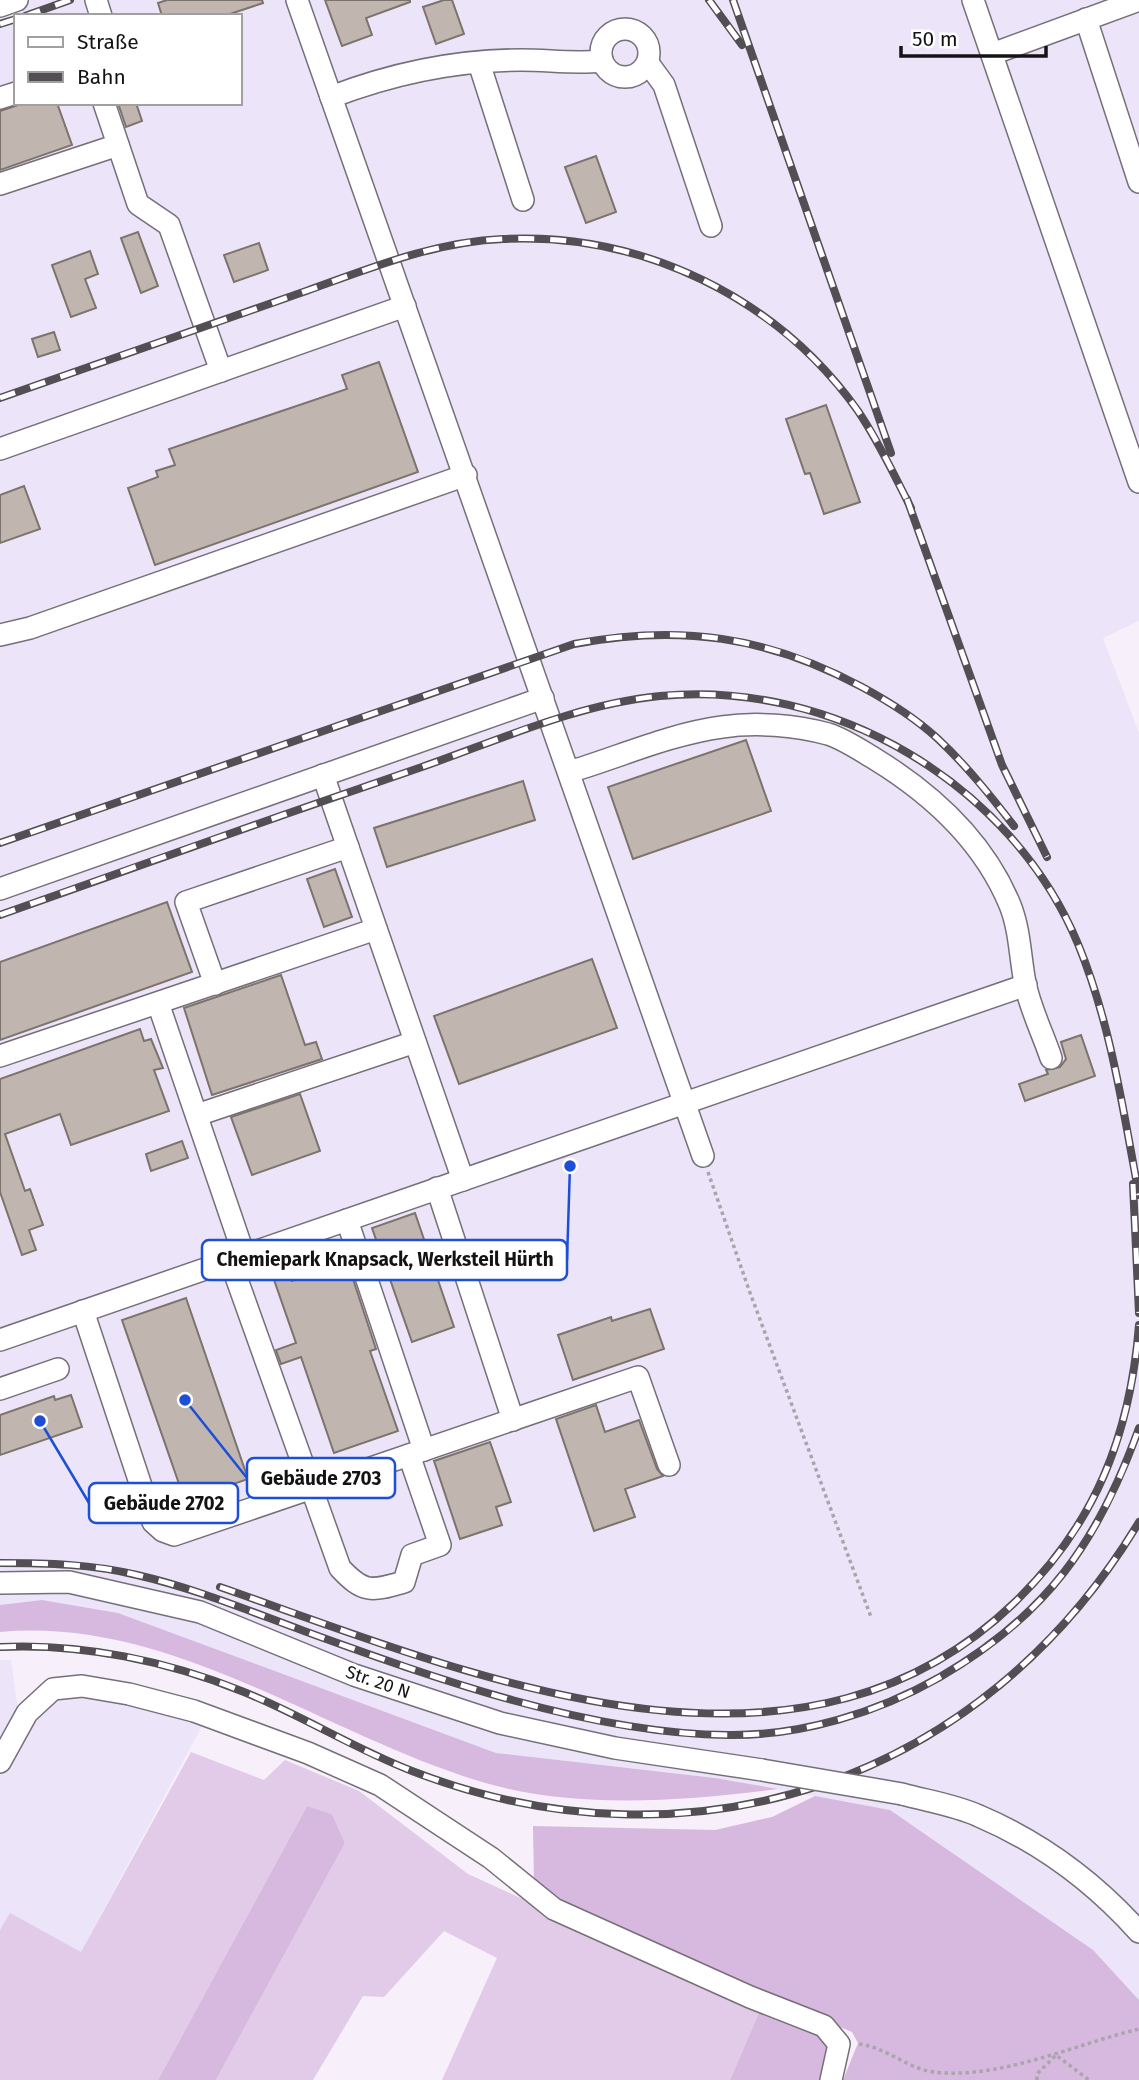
<svg xmlns="http://www.w3.org/2000/svg" width="1139" height="2080" viewBox="0 0 1139 2080" font-family="'Fira Sans',sans-serif">
  <rect width="100%" height="100%" fill="#f7eff9"/>
  <g fill="#ece4f9" fill-rule="evenodd">
    <path d="M 0,0 L 1139,0 L 1139,621 L 1103,638 L 1139,733 L 1139,2000 L 1092,1950 L 890,1810 L 715,1778 L 496,1753 L 118,1613 L 42,1600 L 0,1605 ZM 16,16 L 240,16 L 240,103 L 16,103 Z"/>
    <path d="M 0,1660 L 11,1660 L 18,1710 L 70,1696 L 121,1702 L 203,1724 L 81,1952 L 10,1914 L 0,1930 Z"/>
  </g>
  <path fill="#e2cae9" d="M 191,1752 L 264,1780 L 285,1760 L 359,1791 L 468,1874 L 761,2008 L 730,2080 L 442,2080 L 497,1958 L 444,1931 L 384,1997 L 363,1996 L 313,2080 L 216,2080 L 345,1843 L 332,1814 L 307,1806 L 158,2080 L 0,2080 L 0,1930 L 10,1913 L 81,1952 Z"/>
  <g fill="#d7b8df">
    <path d="M 42,1600 L 118,1613 L 496,1753 L 715,1778 L 778,1789 C 683,1801 576,1810 482,1782 C 324,1735 171,1616 0,1632 L 0,1605 Z"/>
    <path d="M 815,1796 L 890,1810 L 1093,1950 L 1139,2000 L 1139,2080 L 843,2080 L 858,2043 L 852,2032 L 575,1914 L 534,1887 L 533,1826 L 715,1830 L 772,1817 Z"/>
    <path d="M 307,1806 L 332,1814 L 345,1843 L 216,2080 L 158,2080 Z"/>
    <path d="M 761,2008 L 828,2037 L 829,2054 L 819,2080 L 730,2080 Z"/>
  </g>
  <g fill="#c0b5af" stroke="#7d736d" stroke-width="2">
    <path d="M 167,0 L 262,0 L 263,3 L 224,16 L 162,16 L 158,3 Z"/>
    <path d="M 325,0 L 410,0 L 410,2 L 366,18 L 372,35 L 342,46 Z"/>
    <path d="M 444,0 L 452,0 L 464,34 L 436,44 L 423,7 Z"/>
    <path d="M 24,103 L 57,103 L 72,145 L 0,170 L 0,111 Z"/>
    <path d="M 118,103 L 136,103 L 142,121 L 126,127 Z"/>
    <path d="M 596,156 L 616,212 L 586,223 L 565,167 Z"/>
    <path d="M 138,232 L 158,286 L 141,293 L 121,238 Z"/>
    <path d="M 259,243 L 268,270 L 234,282 L 224,255 Z"/>
    <path d="M 90,251 L 98,274 L 85,279 L 96,308 L 71,317 L 52,265 Z"/>
    <path d="M 54,332 L 60,350 L 38,357 L 32,339 Z"/>
    <path d="M 379,362 L 418,472 L 155,565 L 128,488 L 158,477 L 156,471 L 175,465 L 169,449 L 347,389 L 342,375 Z"/>
    <path d="M 826,405 L 860,502 L 824,514 L 810,473 L 805,474 L 786,419 Z"/>
    <path d="M 24,486 L 40,529 L 0,543 L 0,495 Z"/>
    <path d="M 746,740 L 771,811 L 633,859 L 608,787 Z"/>
    <path d="M 523,781 L 535,820 L 387,867 L 374,828 Z"/>
    <path d="M 335,869 L 352,917 L 324,927 L 307,879 Z"/>
    <path d="M 167,902 L 192,972 L 0,1040 L 0,962 Z"/>
    <path d="M 592,959 L 617,1028 L 459,1084 L 434,1016 Z"/>
    <path d="M 281,975 L 305,1045 L 316,1042 L 322,1059 L 212,1095 L 184,1008 Z"/>
    <path d="M 140,1029 L 144,1041 L 151,1039 L 163,1068 L 154,1070 L 169,1111 L 71,1145 L 60,1114 L 5,1134 L 25,1191 L 30,1189 L 43,1225 L 29,1230 L 36,1250 L 22,1255 L 0,1192 L 0,1079 Z"/>
    <path d="M 1081,1035 L 1095,1076 L 1025,1101 L 1019,1084 L 1048,1074 L 1046,1070 L 1060,1067 L 1066,1059 L 1061,1042 Z"/>
    <path d="M 300,1094 L 320,1151 L 252,1175 L 231,1117 Z"/>
    <path d="M 182,1141 L 188,1158 L 151,1171 L 146,1154 Z"/>
    <path d="M 415,1213 L 454,1327 L 412,1342 L 372,1228 Z"/>
    <path d="M 332,1266 L 335,1275 L 350,1270 L 376,1349 L 370,1351 L 398,1431 L 334,1453 L 301,1357 L 281,1364 L 276,1350 L 296,1343 L 272,1274 L 288,1268 L 292,1281 Z"/>
    <path d="M 186,1298 L 248,1479 L 185,1501 L 122,1320 Z"/>
    <path d="M 650,1309 L 664,1349 L 573,1380 L 558,1335 L 611,1317 L 612,1321 Z"/>
    <path d="M 71,1395 L 82,1427 L 0,1455 L 0,1415 L 54,1396 L 55,1400 Z"/>
    <path d="M 596,1405 L 605,1432 L 639,1420 L 657,1469 L 663,1476 L 625,1489 L 635,1517 L 594,1531 L 556,1419 Z"/>
    <path d="M 490,1442 L 511,1502 L 496,1507 L 502,1525 L 460,1539 L 434,1461 Z"/>
  </g>
  <g fill="none" stroke-linecap="round" stroke-linejoin="round">
    <g stroke="#766f78" stroke-width="24">
      <g id="minor">
        <path d="M 96,0 L 101,16"/>
        <path d="M 297,0 L 703,1156"/>
        <path d="M 973,0 L 1139,482"/>
        <path d="M 0,6 L 17,0"/>
        <path d="M 1086,19 L 1139,182"/>
        <circle cx="625" cy="53" r="24"/>
        <path d="M 992,54 L 1139,0"/>
        <path d="M 479,63 L 523,200"/>
        <path d="M 648,63 L 664,85 L 711,226"/>
        <path d="M 331,97 C 391,74 456,60 521,60 C 549,60 574,64 602,61"/>
        <path d="M 0,98 L 16,93"/>
        <path d="M 104,103 L 138,204 L 169,225 L 221,371"/>
        <path d="M 0,184 L 118,145"/>
        <path d="M 0,449 L 405,306"/>
        <path d="M 0,635 L 30,628 L 466,475"/>
        <path d="M 569,772 C 619,757 670,734 722,727 C 755,722 795,725 828,734 C 844,739 860,750 875,759 C 932,794 984,842 1010,905 C 1020,930 1020,957 1025,983 C 1030,1008 1043,1034 1051,1058"/>
        <path d="M 323,775 L 463,1180"/>
        <path d="M 0,889 L 543,698"/>
        <path d="M 215,984 L 186,902 L 348,847"/>
        <path d="M 158,1003 L 244,1255"/>
        <path d="M 0,1056 L 376,929"/>
        <path d="M 197,1115 L 415,1042"/>
        <path d="M 437,1188 L 513,1420"/>
        <path d="M 347,1220 L 424,1450"/>
        <path d="M 230,1260 L 340,1568 C 364,1594 372,1591 404,1582 L 412,1555 L 440,1545 L 409,1455"/>
        <path d="M 83,1311 L 153,1522 L 163,1531 L 174,1535 L 638,1377 L 669,1465"/>
        <path d="M 0,1340 L 1026,985"/>
        <path d="M 0,1389 L 58,1369"/>
        <path d="M 0,1583 L 69,1582 L 200,1612 L 354,1675 L 500,1723 L 615,1748 L 762,1770"/>
        <path d="M 0,1762 L 27,1713 L 53,1689 L 82,1686 L 129,1694 L 194,1711 L 308,1753 L 380,1785 L 491,1858 L 554,1909 L 750,1997 L 824,2026 L 839,2044 L 831,2080"/>
        <path d="M 902,1794 C 927,1801 955,1805 979,1816 C 1040,1842 1095,1883 1139,1932"/>
      </g>
    </g>
    <g stroke="#aaa4ac" stroke-width="3.5" stroke-dasharray="3.5 3.5" stroke-linecap="butt">
      <path d="M 708,1172 L 749,1290 L 871,1617"/>
      <path d="M 859,2044 C 886,2047 908,2069 934,2072 C 999,2080 1076,2044 1139,2029"/>
      <path d="M 1037,2080 L 1037,2074 L 1056,2055 L 1089,2080"/>
    </g>
    <use href="#minor" stroke="#fff" stroke-width="21"/>
    <g stroke="#524e53" stroke-width="8">
      <g id="rail">
        <path d="M 709,0 L 742,45"/>
        <path d="M 733,0 L 891,453"/>
        <path d="M 25,16 L 70,0"/>
        <path d="M 0,24 L 16,19"/>
        <path d="M 0,398 C 96,364 193,331 289,297 C 359,273 428,242 503,239 C 641,232 777,297 858,411 C 879,442 894,475 911,508"/>
        <path d="M 907,499 L 1002,765 L 1047,857"/>
        <path d="M 0,843 L 574,644 C 679,624 767,636 862,687 C 888,701 915,718 937,738 C 966,765 990,795 1014,826"/>
        <path d="M 0,915 C 140,865 279,816 419,768 C 497,741 577,704 660,696 C 832,679 1011,783 1078,944 C 1111,1024 1123,1110 1139,1195"/>
        <path d="M 1133,1184 L 1139,1313"/>
        <path d="M 0,1563 C 46,1563 92,1564 137,1575 C 194,1588 249,1611 304,1631 C 434,1678 590,1734 728,1735 C 801,1736 877,1713 940,1677 C 1047,1615 1098,1542 1139,1428"/>
        <path d="M 220,1587 C 464,1672 794,1815 1014,1603 C 1095,1525 1130,1436 1139,1325"/>
        <path d="M 0,1647 C 82,1643 168,1661 244,1692 C 301,1715 355,1749 412,1771 C 694,1880 984,1780 1139,1522"/>
      </g>
    </g>
    <use href="#rail" stroke="#fff" stroke-width="5" stroke-dasharray="16" stroke-linecap="butt"/>
    <g stroke="#766f78" stroke-width="24" stroke-linecap="butt">
      <path id="minor-bridge" d="M 762,1770 L 902,1794"/>
    </g>
    <use href="#minor-bridge" stroke="#fff" stroke-width="21"/>
  </g>
  <g text-anchor="middle" dominant-baseline="central" stroke-width="6" stroke-linejoin="round" paint-order="stroke">
    <g font-size="18" fill="#141215" stroke="#fff">
      <text transform="translate(378 1682) rotate(19)">Str. 20 N</text>
    </g>
  </g>
  <path fill="none" stroke="#1d4ed8" stroke-width="2.5" d="M570 1166L567 1260M185 1400L247 1478M40 1421L89 1503"/>
  <g fill="#1d4ed8" stroke="#fff" stroke-width="2.5">
    <circle cx="570" cy="1166" r="7"/>
    <circle cx="185" cy="1400" r="7"/>
    <circle cx="40" cy="1421" r="7"/>
  </g>
  <g fill="#fff" stroke="#1d4ed8" stroke-width="2.5">
    <rect x="202" y="1240" width="365" height="40" rx="7"/>
    <rect x="247" y="1458" width="148" height="40" rx="7"/>
    <rect x="89" y="1483" width="149" height="40" rx="7"/>
  </g>
  <g font-size="19" text-anchor="middle" font-weight="bold" fill="#141215">
    <text x="385" y="1266">Chemiepark Knapsack, Werksteil Hürth</text>
    <text x="321" y="1485">Gebäude 2703</text>
    <text x="164" y="1510">Gebäude 2702</text>
  </g>
  <rect x="14" y="14" width="228" height="91" fill="#ffffff" stroke="#a1a0a1" stroke-width="2"/>
  <rect x="28" y="37" width="35" height="10" fill="#ffffff" stroke="#a1a0a1" stroke-width="2"/>
  <text x="77" y="49" font-size="21" fill="#141215">Straße</text>
  <rect x="28" y="72" width="35" height="10" fill="#524e53" stroke="#a1a0a1" stroke-width="2"/>
  <text x="77" y="84" font-size="21" fill="#141215">Bahn</text>
  <path d="M901 46v10h145v-10" fill="none" stroke="#141215" stroke-width="3.5"/>
  <text x="912" y="46" font-size="21" fill="#141215" stroke="#ffffff" stroke-width="5" paint-order="stroke">50 m</text>
</svg>
